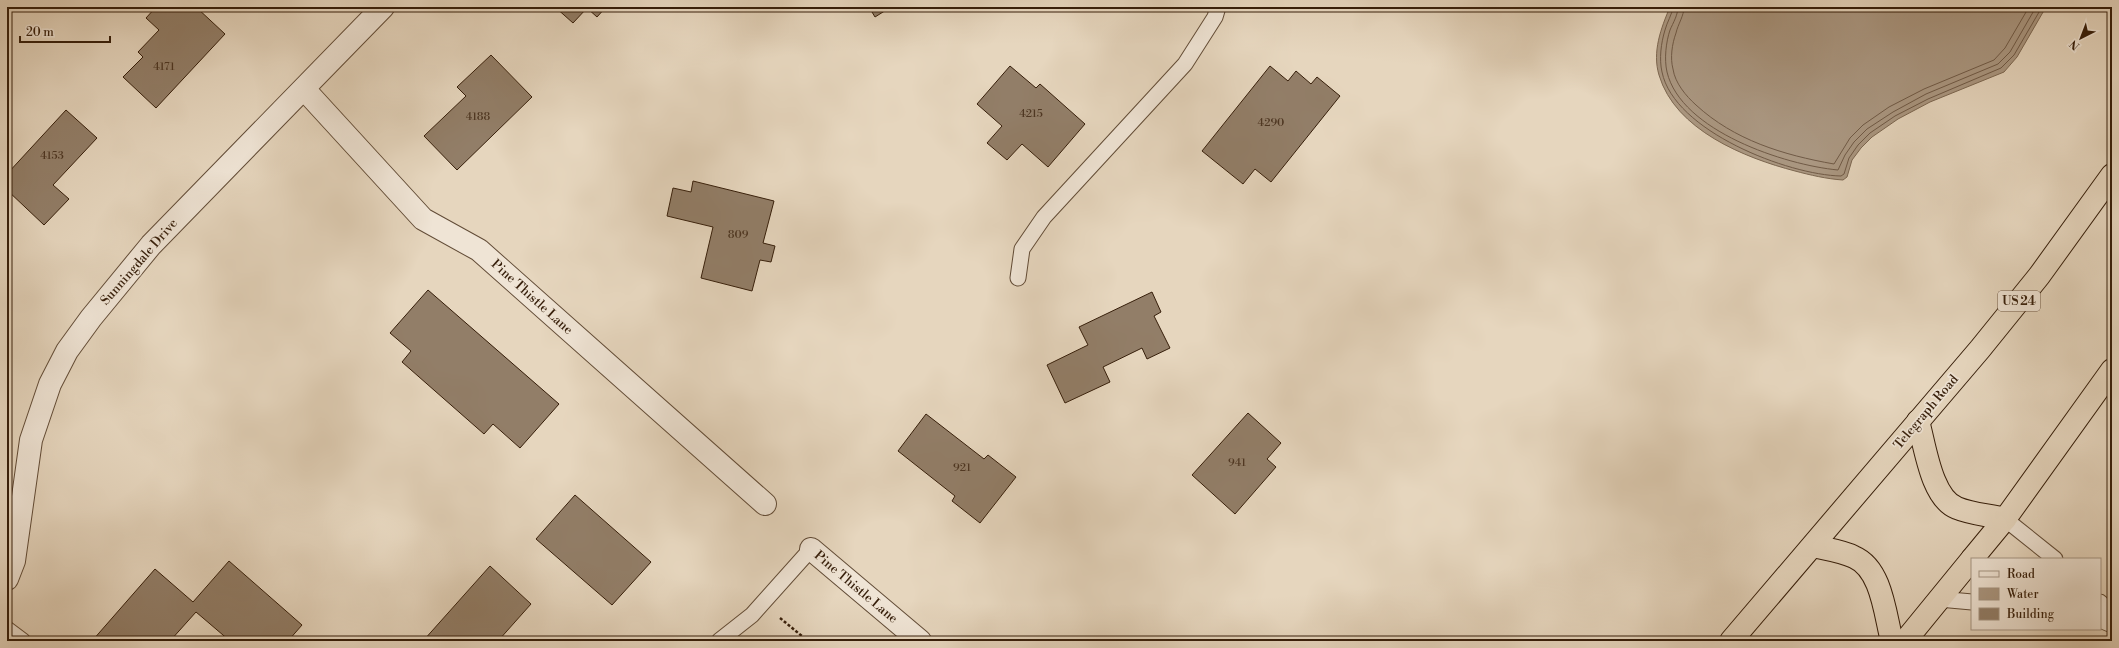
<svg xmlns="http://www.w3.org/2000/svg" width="2119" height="648" viewBox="0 0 2119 648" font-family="'Libre Bodoni',serif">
  <rect width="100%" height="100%" fill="#e6d6be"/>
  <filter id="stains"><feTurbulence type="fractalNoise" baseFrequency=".005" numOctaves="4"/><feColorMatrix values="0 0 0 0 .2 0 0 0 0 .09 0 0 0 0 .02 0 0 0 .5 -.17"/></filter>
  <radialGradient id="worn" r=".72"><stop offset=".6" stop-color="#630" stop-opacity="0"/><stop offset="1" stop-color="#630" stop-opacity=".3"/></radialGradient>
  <path fill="#aa9781" stroke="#7c6751" d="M 1670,7 L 2046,7 L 2017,57 L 2004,72 L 1930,102 L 1898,119 L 1872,137 L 1861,148 L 1852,160 L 1847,177 L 1843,180 C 1827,179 1810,175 1795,171 C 1745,158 1675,130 1659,75 C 1652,52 1661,28 1670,7 Z"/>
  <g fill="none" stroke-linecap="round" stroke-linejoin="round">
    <g stroke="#705a46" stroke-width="1">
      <path d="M 1673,7 C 1672,15 1667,22 1665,30 C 1661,43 1659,59 1662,72 C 1674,131 1788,175 1841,176 L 1844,174 L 1849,158 L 1858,145 L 1870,133 L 1895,116 L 1928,99 L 2001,68 L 2014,55 L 2042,7"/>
      <path d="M 1678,7 C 1678,15 1673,23 1670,30 C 1666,42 1664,59 1667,72 C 1681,131 1785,165 1838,170 L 1845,155 L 1854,142 L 1867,129 L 1893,112 L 1926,94 L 1998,64 L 2010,52 L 2036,7"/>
      <path d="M 1684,7 C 1684,16 1678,24 1676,33 C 1672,44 1670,58 1673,69 C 1675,83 1686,96 1696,105 C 1734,140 1783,155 1834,164 L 1850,138 L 1863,125 L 1889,107 L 1924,89 L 1994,60 L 2005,48 L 2029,7"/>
    </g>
  </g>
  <g fill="#927e68" stroke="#361e0a">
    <path d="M 156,7 L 196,7 L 225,34 L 156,108 L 123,77 L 143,57 L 138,52 L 159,30 L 146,18 Z"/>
    <path d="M 555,7 L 606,7 L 597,17 L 587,8 L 573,23 Z"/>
    <path d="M 869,7 L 891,7 L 875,17 Z"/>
    <path d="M 491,55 L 532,97 L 457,170 L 424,136 L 466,96 L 457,87 Z"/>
    <path d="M 1010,66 L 1036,88 L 1040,84 L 1085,124 L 1048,167 L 1022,144 L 1007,160 L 987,143 L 1002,126 L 977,104 Z"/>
    <path d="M 1270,66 L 1288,81 L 1296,71 L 1311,84 L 1317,77 L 1340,96 L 1271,182 L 1255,169 L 1243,184 L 1202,151 Z"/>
    <path d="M 66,110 L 97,138 L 53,185 L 69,199 L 44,225 L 7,190 L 7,174 Z"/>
    <path d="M 693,181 L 774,201 L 763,243 L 775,246 L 771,262 L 760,260 L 752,291 L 701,278 L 713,227 L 667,216 L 673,188 L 691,192 Z"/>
    <path d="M 428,290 L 559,404 L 520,448 L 493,424 L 484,434 L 402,362 L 411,351 L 390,333 Z"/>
    <path d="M 1152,292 L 1161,312 L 1154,316 L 1170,348 L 1147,359 L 1142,348 L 1103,367 L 1110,382 L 1065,403 L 1047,365 L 1088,345 L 1079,327 Z"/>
    <path d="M 1248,413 L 1281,443 L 1267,459 L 1276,467 L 1235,514 L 1192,475 Z"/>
    <path d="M 926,414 L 984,459 L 988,455 L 1016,477 L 980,523 L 952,501 L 955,496 L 898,451 Z"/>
    <path d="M 575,495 L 651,562 L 612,605 L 536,539 Z"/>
    <path d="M 229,561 L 302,625 L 288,641 L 230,641 L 196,612 L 170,641 L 92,641 L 155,569 L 193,602 Z"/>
    <path d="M 490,566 L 531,604 L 498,641 L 423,641 Z"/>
  </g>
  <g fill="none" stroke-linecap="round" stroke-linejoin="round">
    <g stroke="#624c37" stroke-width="17">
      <g id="service">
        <path d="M 1018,278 L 1022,249 L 1044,217 L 1185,64 L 1215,17 L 1218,7"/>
        <path d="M 2005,519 L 2055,559"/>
        <path d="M 1939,599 L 1972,602"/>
        <path d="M 2100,602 L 2112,615"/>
        <path d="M 2100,620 L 2112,625"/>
        <path d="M 7,629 L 23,641"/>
        <path d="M 719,641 L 752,615 L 811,549"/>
      </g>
    </g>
    <g stroke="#624c37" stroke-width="24">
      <g id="minor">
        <path d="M 304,89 L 423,219 L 479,250 L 765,504"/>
        <path d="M 811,549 L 920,641"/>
        <path d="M 7,579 L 14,561 L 31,440 L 50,384 L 67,351 L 91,318 L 151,245 L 383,7"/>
      </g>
    </g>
    <g stroke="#361e0a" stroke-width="24">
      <g id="trunk">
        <path d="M 1918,421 C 1925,445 1931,498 1957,508 C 1971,514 1989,515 2005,519"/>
        <path d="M 1813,546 C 1826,549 1842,551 1854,557 C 1882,569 1885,615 1892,641"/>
        <path d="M 1972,559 L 2005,519 L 2112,370"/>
        <path d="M 1731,641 L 1980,349 L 2039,276 L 2112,175"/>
        <path d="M 1905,641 L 1972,559"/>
      </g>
    </g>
    <path stroke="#361e0a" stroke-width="2.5" stroke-dasharray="3 2" stroke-linecap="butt" d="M 780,618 L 808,641"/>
    <use href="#service" stroke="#efe4d5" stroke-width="15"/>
    <use href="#minor" stroke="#efe4d5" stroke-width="22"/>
    <use href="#trunk" stroke="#e6d6be" stroke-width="22"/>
  </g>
  <g text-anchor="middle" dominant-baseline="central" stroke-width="3.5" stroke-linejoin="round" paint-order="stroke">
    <g font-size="11" fill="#4d3622">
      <text x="164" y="67">4171</text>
      <text x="1031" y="114">4215</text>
      <text x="478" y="117">4188</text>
      <text x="1271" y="123">4290</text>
      <text x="52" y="156">4153</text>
      <text x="738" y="235">809</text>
      <text x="1237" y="463">941</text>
      <text x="962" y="468">921</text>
    </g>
    <rect fill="#efe4d5" stroke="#6e5947" stroke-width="1" x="1998" y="291" width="42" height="20" rx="3"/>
    <g font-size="12" font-weight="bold" fill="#361e0a">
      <text x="2019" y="301">US 24</text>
    </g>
    <g font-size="13" fill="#361e0a" stroke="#efe4d5">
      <text transform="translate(139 262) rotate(-49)">Sunningdale Drive</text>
      <text transform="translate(532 297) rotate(42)">Pine Thistle Lane</text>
      <text transform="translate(1926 412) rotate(-50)">Telegraph Road</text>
      <text transform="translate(856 587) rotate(40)">Pine Thistle Lane</text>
    </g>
  </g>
  <rect width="2119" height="648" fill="none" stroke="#e6d6be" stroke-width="24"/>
  <rect x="8" y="8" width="2103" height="632" fill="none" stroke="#361e0a" stroke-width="2"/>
  <rect x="12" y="12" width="2095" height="624" fill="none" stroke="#361e0a"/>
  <rect x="1971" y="558" width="130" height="72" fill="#efe4d5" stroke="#a59584"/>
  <rect x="1979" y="571" width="20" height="6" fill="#efe4d5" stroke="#a59584"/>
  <text x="2007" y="578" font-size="12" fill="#361e0a">Road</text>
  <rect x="1979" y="588" width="20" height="12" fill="#aa9781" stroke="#a59584"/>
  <text x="2007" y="598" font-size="12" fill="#361e0a">Water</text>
  <rect x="1979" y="608" width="20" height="12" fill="#927e68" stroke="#a59584"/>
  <text x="2007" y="618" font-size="12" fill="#361e0a">Building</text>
  <g transform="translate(2081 38) rotate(222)" stroke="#efe4d5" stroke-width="3" paint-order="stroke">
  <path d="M0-3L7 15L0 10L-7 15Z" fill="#361e0a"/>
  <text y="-6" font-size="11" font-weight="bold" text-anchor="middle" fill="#361e0a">N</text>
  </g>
  <path d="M20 36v6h90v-6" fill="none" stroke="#361e0a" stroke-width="2"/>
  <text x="26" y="36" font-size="12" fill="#361e0a" stroke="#efe4d5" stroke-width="3" paint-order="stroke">20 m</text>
  <rect width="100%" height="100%" filter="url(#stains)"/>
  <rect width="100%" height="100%" fill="url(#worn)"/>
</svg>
